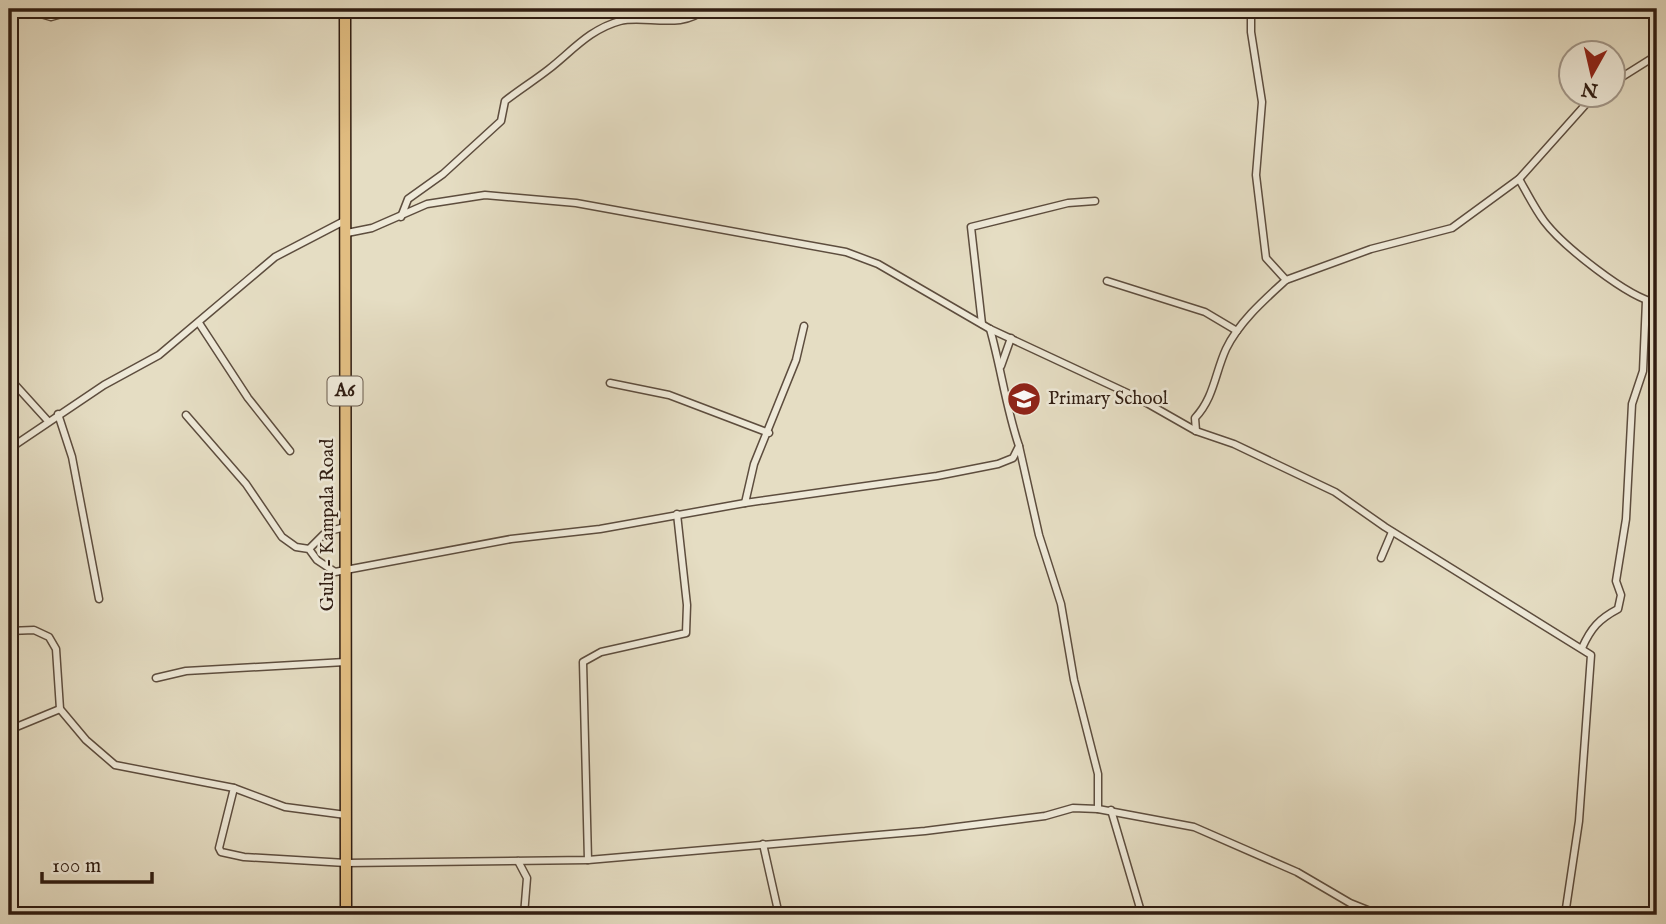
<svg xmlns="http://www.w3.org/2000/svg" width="1666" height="924" viewBox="0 0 1666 924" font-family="'IM FELL English',serif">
  <rect width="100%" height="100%" fill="#e5ddc3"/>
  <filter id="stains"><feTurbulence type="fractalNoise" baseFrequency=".00286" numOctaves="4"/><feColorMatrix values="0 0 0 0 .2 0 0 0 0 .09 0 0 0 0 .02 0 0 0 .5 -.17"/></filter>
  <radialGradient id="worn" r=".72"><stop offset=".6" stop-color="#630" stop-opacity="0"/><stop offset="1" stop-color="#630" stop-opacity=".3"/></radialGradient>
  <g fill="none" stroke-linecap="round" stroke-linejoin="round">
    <g stroke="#5d4d3e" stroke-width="9">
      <g id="minor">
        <path d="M 24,9 L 51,17 L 79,9"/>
        <path d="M 1614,82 L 1657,55"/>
        <path d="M 1519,179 C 1527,193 1535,209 1544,221 C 1562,245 1628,298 1657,303"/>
        <path d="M 401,217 L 408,199 L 443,174 L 501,121 L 505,101 C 519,90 535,80 549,69 C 572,51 590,29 620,21 C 644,15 684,30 704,9"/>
        <path d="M 347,233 L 372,228 L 427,204 L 485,195 L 576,203 L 846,252 L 878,264 L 990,329 L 1138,398 L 1196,431 L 1234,444 L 1335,492 L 1385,527 L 1591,655 L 1579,821 L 1565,915"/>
        <path d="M 1286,280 L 1371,249 L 1452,228 L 1519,179 L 1595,94"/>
        <path d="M 1107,281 L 1205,312 L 1237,331"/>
        <path d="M 199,323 L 248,398 L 290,451"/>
        <path d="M 982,324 L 971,227 L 1068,203 L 1095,201"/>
        <path d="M 804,326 L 796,360 L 754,464 L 745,503 L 937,476 L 998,464 L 1013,458 L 1019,446 C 1006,408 1001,368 990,329"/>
        <path d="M 1001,366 L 1011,338"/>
        <path d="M 9,378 L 48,421"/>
        <path d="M 610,383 L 669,395 L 769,433"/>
        <path d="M 58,414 L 72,457 L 99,599"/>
        <path d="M 186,415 L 246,484 L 282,537 L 296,547 L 309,549 L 317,560 L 335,572 L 511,539 L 600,529 L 745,503"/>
        <path d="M 1196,431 L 1195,418 C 1214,398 1215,373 1226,349 C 1239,322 1264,300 1286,280 L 1266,258 L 1256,175 L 1262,102 L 1251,32 L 1251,9"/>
        <path d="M 1019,446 L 1039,535 L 1061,604 L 1074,680 L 1098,774 L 1098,809"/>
        <path d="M 9,449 L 104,385 L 159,355 L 275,257 L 346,220"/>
        <path d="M 309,549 L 326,532 L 345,527"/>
        <path d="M 1381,558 L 1392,532"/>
        <path d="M 9,631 L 34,630 L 49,637 L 56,649 L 60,709 L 86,740 L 115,765 L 234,788 L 285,807 L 346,815"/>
        <path d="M 1582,648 C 1591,628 1599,619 1618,609 L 1621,595 L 1616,581 L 1626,519 L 1632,404 L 1643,371 L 1646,301"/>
        <path d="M 156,678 L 186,671 L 345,662"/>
        <path d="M 9,730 L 60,709"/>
        <path d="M 234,788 L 219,848 L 221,852 L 244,857 L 346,863 L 588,860 L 925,831 L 1045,816 L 1073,808 L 1098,809 L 1194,827 L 1297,872 L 1350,903 L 1380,915"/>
        <path d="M 1111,810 L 1142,915"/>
        <path d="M 763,844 L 779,915"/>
        <path d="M 588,860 L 583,662 L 601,652 L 686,633 L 687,605 L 677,514"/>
        <path d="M 518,861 L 527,878 L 524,915"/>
      </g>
    </g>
    <g stroke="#301d12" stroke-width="13">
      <path id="primary" d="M 345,9 L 346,915"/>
    </g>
    <use href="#minor" stroke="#eee9d8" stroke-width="6"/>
    <use href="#primary" stroke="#e2be82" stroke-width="10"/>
  </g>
  <defs>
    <g id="school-disc" transform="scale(1.75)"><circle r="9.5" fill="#8f2418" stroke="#eee9d8"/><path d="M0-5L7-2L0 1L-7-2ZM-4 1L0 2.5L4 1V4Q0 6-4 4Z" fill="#fff"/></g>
  </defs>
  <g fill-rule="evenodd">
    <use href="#school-disc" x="1024" y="399"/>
  </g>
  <g text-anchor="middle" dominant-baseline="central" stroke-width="5" stroke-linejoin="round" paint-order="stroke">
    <rect fill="#eee9d8" stroke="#695a4d" stroke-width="2" x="327.5" y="376.5" width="35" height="29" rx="5"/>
    <g font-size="18" font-weight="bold" fill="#301d12">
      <text x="345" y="391">A6</text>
    </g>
    <g font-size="19" fill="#301d12" stroke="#eee9d8" text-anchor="start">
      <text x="1048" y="399">Primary School</text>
    </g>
    <g font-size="19" fill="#301d12" stroke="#eee9d8">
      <text transform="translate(328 525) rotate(-90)">Gulu - Kampala Road</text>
    </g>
  </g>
  <rect width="1666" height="924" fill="none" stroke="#e5ddc3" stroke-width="35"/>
  <rect x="10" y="10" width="1645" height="903" fill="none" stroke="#301d12" stroke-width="3.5"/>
  <rect x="18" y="18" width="1631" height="889" fill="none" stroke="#301d12" stroke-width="2"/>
  <g transform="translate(1592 74) rotate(188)"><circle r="33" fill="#eee9d8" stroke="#a29789" stroke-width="2"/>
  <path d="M0-5L12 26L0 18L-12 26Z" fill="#8f2418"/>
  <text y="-10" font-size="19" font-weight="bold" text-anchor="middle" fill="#301d12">N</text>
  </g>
  <path d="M42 872v10h110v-10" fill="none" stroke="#301d12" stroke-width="3.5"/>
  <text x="52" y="872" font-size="21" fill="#301d12" stroke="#eee9d8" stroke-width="5" paint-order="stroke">100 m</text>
  <rect width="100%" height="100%" filter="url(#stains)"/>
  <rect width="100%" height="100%" fill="url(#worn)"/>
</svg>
